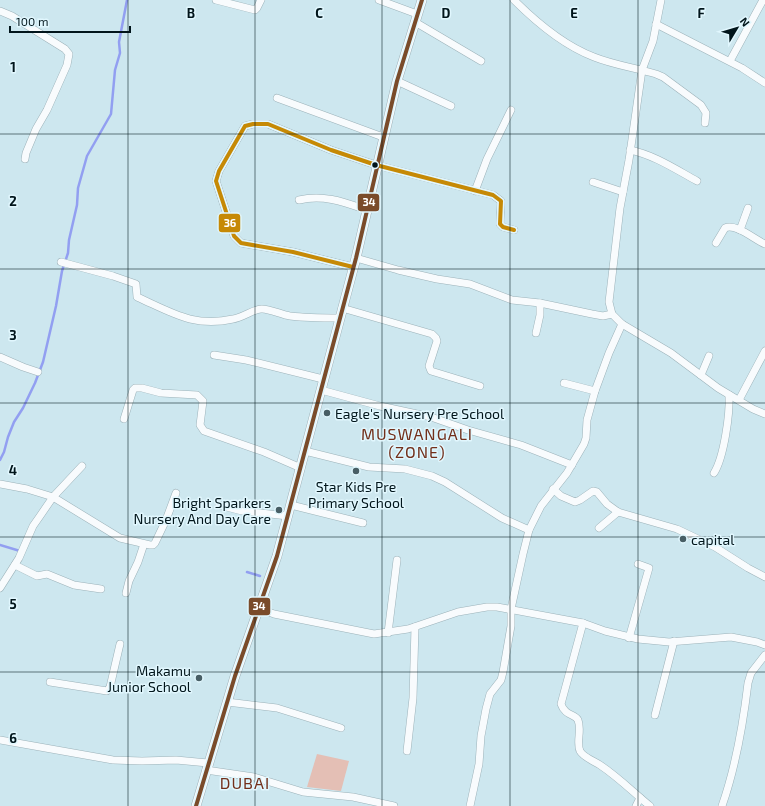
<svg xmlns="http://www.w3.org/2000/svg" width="765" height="806" viewBox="0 0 765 806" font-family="'Exo 2',sans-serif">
  <rect width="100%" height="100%" fill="#cde7ef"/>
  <path fill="#e4bfb5" d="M 317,754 L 349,761 L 341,791 L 307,787 Z"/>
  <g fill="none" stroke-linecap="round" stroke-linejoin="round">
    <g stroke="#929ff1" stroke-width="2.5">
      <path d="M 0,460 L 4,452 L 8,437 L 14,422 L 23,408 L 35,383 L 43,362 L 56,306 L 62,271 L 68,253 L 69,240 L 77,205 L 78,188 L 87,156 L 111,114 L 115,70 L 120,53 L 119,42 L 127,0"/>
      <path d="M 0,545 L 20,551"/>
      <path d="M 247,572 L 260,576"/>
    </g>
    <g stroke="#9cb2b9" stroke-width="8">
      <g id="street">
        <path d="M 216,0 L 255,10 L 257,8 L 261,0"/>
        <path d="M 379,0 L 417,14"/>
        <path d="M 514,0 C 536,22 565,46 594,57 C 614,65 636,68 656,74 L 663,77 L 701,105 L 706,113 L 705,123"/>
        <path d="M 661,0 L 653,41 L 642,70 L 629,160 L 620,208 L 609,302 L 612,314 L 622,324 L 671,353 L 718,388 L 753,409 L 765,414"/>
        <path d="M 0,11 L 12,16 L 65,49 L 69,54 L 67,65 L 47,110 L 36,129 L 26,153 L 25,159"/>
        <path d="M 415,22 L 481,61"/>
        <path d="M 656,24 L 742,68 L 765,83"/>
        <path d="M 730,61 L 763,0"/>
        <path d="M 397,81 L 451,106"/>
        <path d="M 277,98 L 383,137"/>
        <path d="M 630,150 C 654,155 675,169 697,181"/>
        <path d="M 593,182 L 623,192"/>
        <path d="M 475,191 L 487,159 L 511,110"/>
        <path d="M 299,200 C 323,194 344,202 367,210"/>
        <path d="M 740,230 L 748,208"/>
        <path d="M 716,243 L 725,228 C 736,223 755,240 765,244"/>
        <path d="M 356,258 L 398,270 L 437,279 L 470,284 L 512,300 L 540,303 L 592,314 L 603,316 L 612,314"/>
        <path d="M 61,262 L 113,276 L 136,284 L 137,297 C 171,312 194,328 233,319 C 242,318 254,309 261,309 C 268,308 282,315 290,316 C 307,318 323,318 339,318"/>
        <path d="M 353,267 L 293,252 L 241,243 L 234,236 L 216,181 L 219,171 L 245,126 L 253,124 L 268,124 L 331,150 L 376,165 L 493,195 L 501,201 L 500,224 L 503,227 L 514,230"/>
        <path d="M 342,308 L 432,334 L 436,338 L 437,341 L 429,366 L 431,371 L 480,386"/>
        <path d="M 536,333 L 540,315 L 540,303"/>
        <path d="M 214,355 L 246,360 L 323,379"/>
        <path d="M 0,357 L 23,367 L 38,372"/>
        <path d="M 701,375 L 709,356"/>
        <path d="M 564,383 L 595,391"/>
        <path d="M 321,390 L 380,406 L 431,417 L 468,430 L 521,445 L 572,465"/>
        <path d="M 739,400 L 765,351"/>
        <path d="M 124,419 L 133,390 L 135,388 L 142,388 L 161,393 L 197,395 L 203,401 L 200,425 L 204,431 L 264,452 L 301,468"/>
        <path d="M 305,451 L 369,467 L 405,469 L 432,476 L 445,482 L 502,518 L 529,530"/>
        <path d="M 714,473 C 724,457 730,414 729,395"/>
        <path d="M 0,484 L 27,489 L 53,497 L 120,538 L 150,545 L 153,545 L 155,543 L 166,520 L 176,493"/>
        <path d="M 553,489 L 561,496 L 575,502 L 580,500 L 593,491 L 597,492 L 607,504 L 618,512 L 677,529 L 715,547 L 748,568 L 765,577"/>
        <path d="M 219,505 L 242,511 L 288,516"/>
        <path d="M 291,505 L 363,523"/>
        <path d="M 599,528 L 618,512"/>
        <path d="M 15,565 L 37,576 L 47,574 L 74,585 L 101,589"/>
        <path d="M 0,588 L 19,558 L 33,526 L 40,516 L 53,497 L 82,466"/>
        <path d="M 126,593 L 129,581 L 138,562 L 144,544"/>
        <path d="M 258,608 L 274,614 L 374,634 L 408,629 L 458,612 L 487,607 L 497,607 L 583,623 L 605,631 L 638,639 L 669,642 L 731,637 L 757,642 L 765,645"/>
        <path d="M 583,623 L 561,704 C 565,716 575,714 578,720 C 582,730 576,742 580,751 C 583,757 594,761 600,765 C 618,777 633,792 650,806"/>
        <path d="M 388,633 L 397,560"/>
        <path d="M 629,638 L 649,568 L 638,564"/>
        <path d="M 50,682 L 107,691 L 110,687 L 120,644"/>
        <path d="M 227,702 L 277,708 L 341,728"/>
        <path d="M 655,715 L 674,641"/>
        <path d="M 0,740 L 113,760 L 142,761 L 176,760 L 208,763"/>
        <path d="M 407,751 L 413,698 L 415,627"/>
        <path d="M 206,770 L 254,777 L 303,792 L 353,797 L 394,806"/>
        <path d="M 470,806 L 479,764 L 481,736 L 486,709 L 490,694 L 501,680 L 503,672 L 511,626 L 511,609 L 523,554 L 529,530 L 541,506 L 567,473 L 584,444 L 586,438 L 587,420 L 595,391 L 609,353 L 622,324"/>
        <path d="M 636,806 L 640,798"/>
        <path d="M 722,806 C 736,766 743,725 748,683 L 751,673 L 765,655"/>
      </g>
    </g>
    <g stroke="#9cb2b9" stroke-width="10">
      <path id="secondary" d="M 196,806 L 235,676 L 277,556 L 356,258 L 397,81 L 422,0"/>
    </g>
    <use href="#street" stroke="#f8fbfd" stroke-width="7"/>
    <use href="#secondary" stroke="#f8fbfd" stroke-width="9"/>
    <g stroke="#e1f7fe" stroke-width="7">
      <path id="bus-1" d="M 353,267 L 293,252 L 241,243 L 234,236 L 216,181 L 219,171 L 245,126 L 253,124 L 268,124 L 331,150 L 376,165 L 493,195 L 501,201 L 500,224 L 503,227 L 514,230"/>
    </g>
    <g stroke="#e1f7fe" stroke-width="7">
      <path id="bus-2" d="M 196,806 L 235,676 L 277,556 L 356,258 L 397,81 L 422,0"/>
    </g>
    <use href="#bus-1" stroke="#c68905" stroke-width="4"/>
    <use href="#bus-2" stroke="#7a4b2a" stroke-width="4"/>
  </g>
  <path fill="none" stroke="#01151b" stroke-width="1" stroke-opacity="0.55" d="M 128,0 L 128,806M 255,0 L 255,806M 382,0 L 382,806M 510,0 L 510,806M 638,0 L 638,806M 0,134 L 765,134M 0,269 L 765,269M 0,403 L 765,403M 0,537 L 765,537M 0,672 L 765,672"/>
  <circle fill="#01151b" stroke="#e1f7fe" stroke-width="1.5" cx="375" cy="165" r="3.5"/>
  <g fill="#485e65" stroke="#e1f7fe" stroke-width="1.5">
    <circle cx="327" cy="413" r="4"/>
    <circle cx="356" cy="471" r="4"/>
    <circle cx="279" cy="510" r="4"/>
    <circle cx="683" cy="539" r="4"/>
    <circle cx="199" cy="678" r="4"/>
  </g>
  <g text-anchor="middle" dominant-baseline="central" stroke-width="3" stroke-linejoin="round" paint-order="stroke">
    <g font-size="14" fill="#01151b" stroke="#e1f7fe" text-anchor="start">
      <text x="335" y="413">Eagle's Nursery Pre School</text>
      <text x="356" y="486" text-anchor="middle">Star Kids Pre<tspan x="356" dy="16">Primary School</tspan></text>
      <text x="271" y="502" text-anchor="end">Bright Sparkers<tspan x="271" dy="16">Nursery And Day Care</tspan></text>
      <text x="691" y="539">capital</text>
      <text x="191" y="670" text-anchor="end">Makamu<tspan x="191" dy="16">Junior School</tspan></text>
    </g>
    <g font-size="16" letter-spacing="1" fill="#722f1a" stroke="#e1f7fe">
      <text x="417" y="433">MUSWANGALI<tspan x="417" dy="18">(ZONE)</tspan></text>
      <text x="245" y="782">DUBAI</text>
    </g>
  </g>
  <g font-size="13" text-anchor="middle" font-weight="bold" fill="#01151b" stroke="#e1f7fe" stroke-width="3" stroke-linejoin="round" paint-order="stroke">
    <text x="191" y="18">B</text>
    <text x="319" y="18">C</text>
    <text x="446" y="18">D</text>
    <text x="574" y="18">E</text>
    <text x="701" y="18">F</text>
    <text x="13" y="72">1</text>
    <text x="13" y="206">2</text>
    <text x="13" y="340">3</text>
    <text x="13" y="475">4</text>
    <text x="13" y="609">5</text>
    <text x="13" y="743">6</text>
  </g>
  <g stroke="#e1f7fe" stroke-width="1.5">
    <rect x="357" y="193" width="23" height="19" rx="4" fill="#7a4b2a"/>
    <rect x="218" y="213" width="23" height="20" rx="4" fill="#c68905"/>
    <rect x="248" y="597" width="23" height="19" rx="4" fill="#7a4b2a"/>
  </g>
  <g font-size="11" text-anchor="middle" font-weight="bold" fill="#fff">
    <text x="369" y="206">34</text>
    <text x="230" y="227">36</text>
    <text x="259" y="610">34</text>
  </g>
  <g transform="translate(737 28) rotate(52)" stroke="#e1f7fe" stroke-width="3" paint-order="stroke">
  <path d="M0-3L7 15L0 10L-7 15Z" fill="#01151b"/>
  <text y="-6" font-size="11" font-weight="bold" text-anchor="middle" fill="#01151b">N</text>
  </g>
  <path d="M10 26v6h120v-6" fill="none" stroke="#01151b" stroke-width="2"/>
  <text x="16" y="26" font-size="12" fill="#01151b" stroke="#e1f7fe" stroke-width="3" paint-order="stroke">100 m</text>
</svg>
